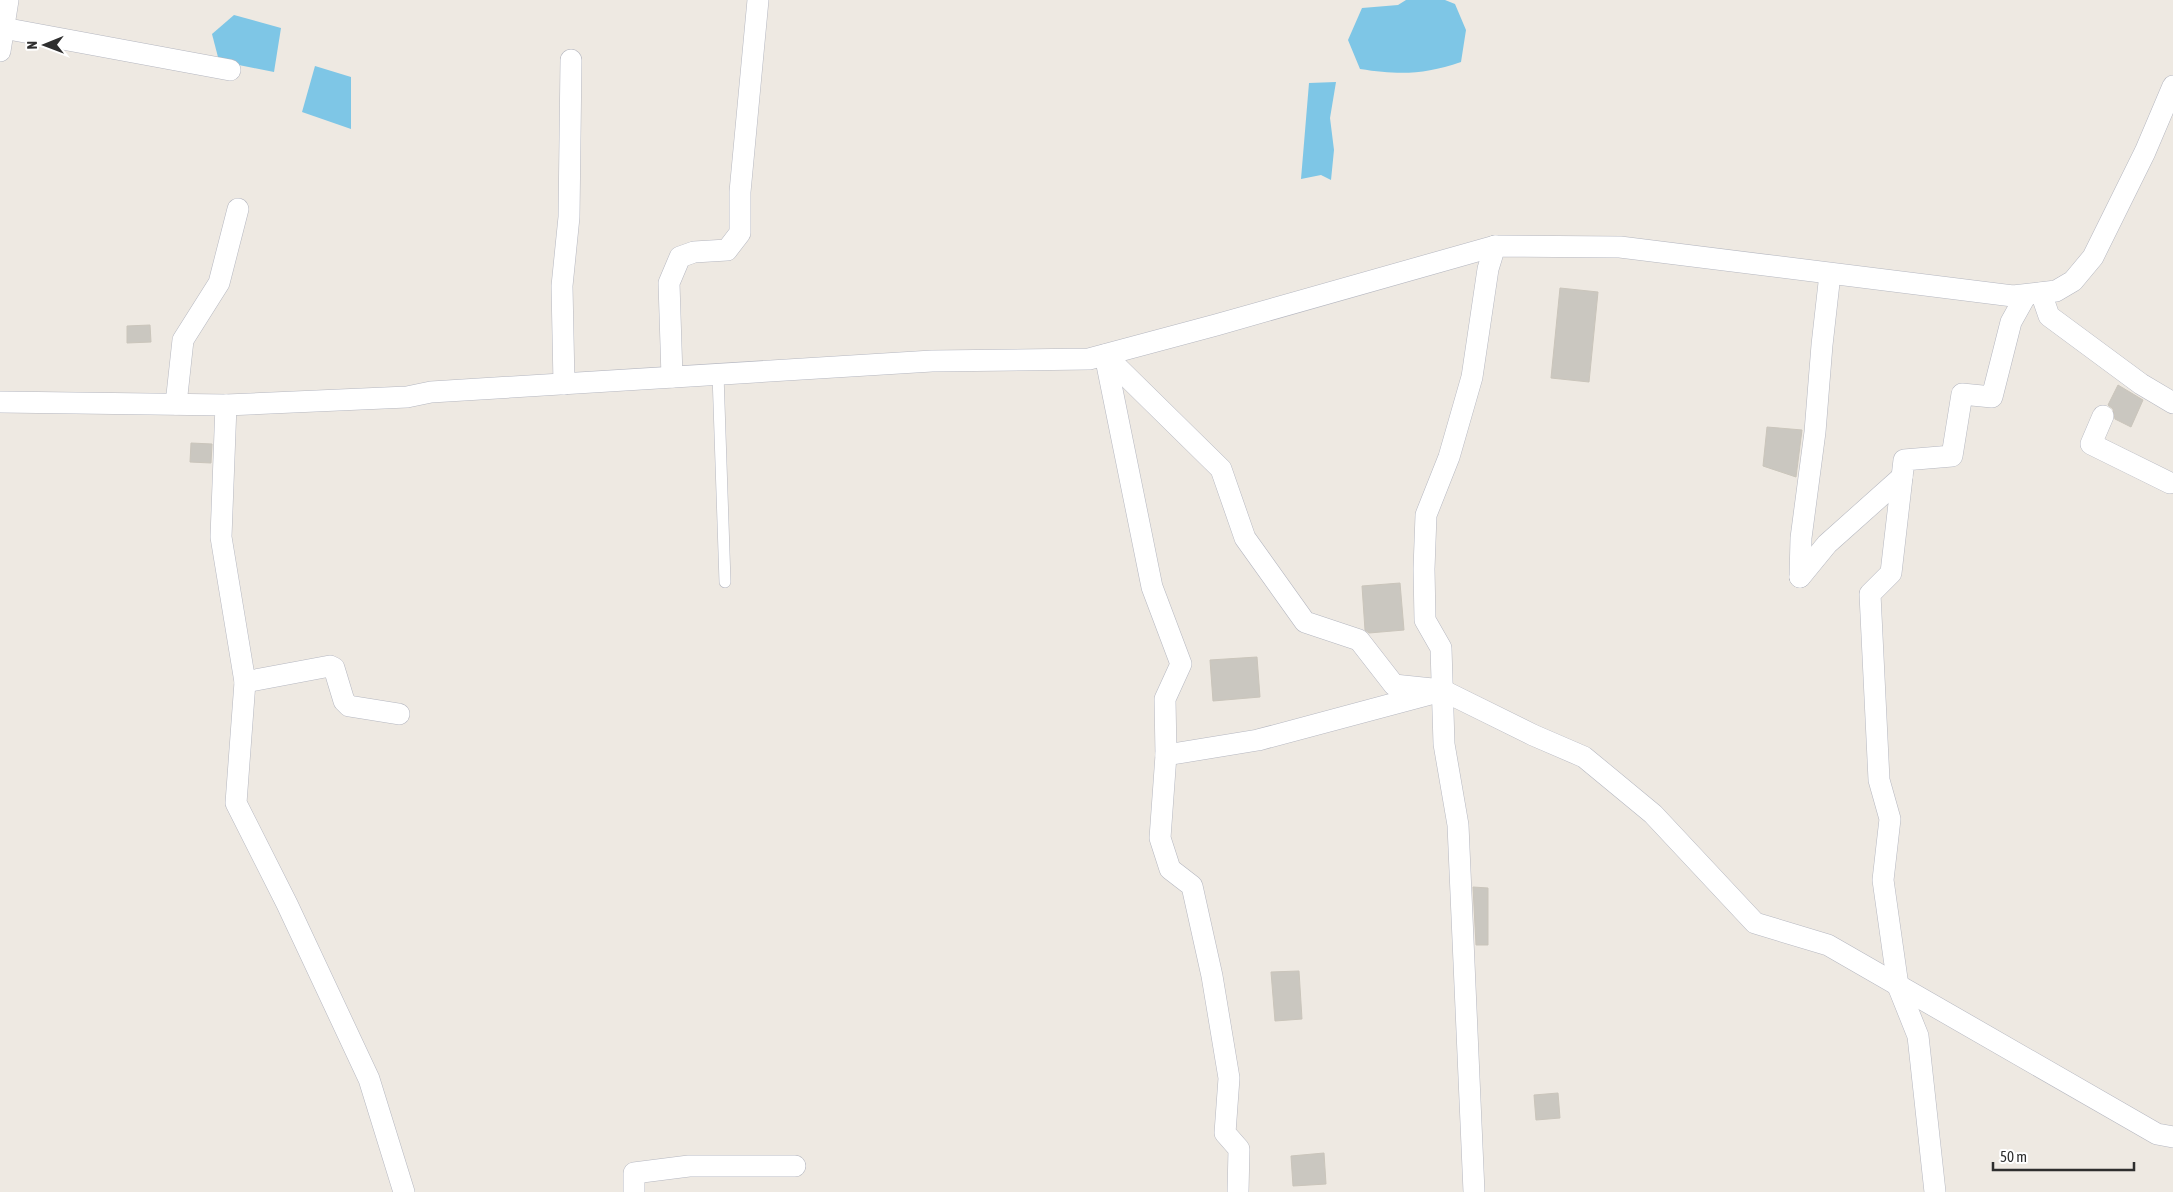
<svg xmlns="http://www.w3.org/2000/svg" width="2173" height="1192" viewBox="0 0 2173 1192" font-family="'Asap Condensed',sans-serif">
  <rect width="100%" height="100%" fill="#eee9e2"/>
  <g fill="#7ec6e6">
    <path d="M 1406,0 L 1445,0 L 1455,4 L 1466,30 L 1461,62 C 1423,75 1399,75 1360,69 L 1348,40 L 1362,8 L 1398,5 Z"/>
    <path d="M 234,15 L 281,28 L 274,72 L 219,61 L 212,34 Z"/>
    <path d="M 315,66 L 351,77 L 351,129 L 302,112 Z"/>
    <path d="M 1336,82 L 1330,118 L 1334,150 L 1331,180 L 1321,175 L 1301,179 L 1309,83 Z"/>
  </g>
  <g fill="#cac7c0" stroke="#cac5bb">
    <path d="M 1560,288 L 1598,292 L 1589,382 L 1551,378 Z"/>
    <path d="M 150,325 L 151,342 L 127,343 L 127,326 Z"/>
    <path d="M 2118,385 L 2143,400 L 2131,427 L 2115,419 L 2113,409 L 2108,405 Z"/>
    <path d="M 1767,427 L 1802,430 L 1796,477 L 1763,466 Z"/>
    <path d="M 191,443 L 212,444 L 211,463 L 190,462 Z"/>
    <path d="M 1400,583 L 1404,630 L 1369,633 L 1365,630 L 1362,586 Z"/>
    <path d="M 1257,657 L 1260,697 L 1213,701 L 1210,660 Z"/>
    <path d="M 1473,887 L 1488,888 L 1488,945 L 1476,945 Z"/>
    <path d="M 1299,971 L 1302,1019 L 1275,1021 L 1271,972 Z"/>
    <path d="M 1558,1093 L 1560,1118 L 1536,1120 L 1534,1095 Z"/>
    <path d="M 1324,1153 L 1326,1184 L 1293,1186 L 1291,1156 Z"/>
  </g>
  <g fill="none" stroke-linecap="round" stroke-linejoin="round">
    <g stroke="#b5b7c0" stroke-width="12">
      <path id="service" d="M 718,374 L 725,582"/>
    </g>
    <g stroke="#b5b7c0" stroke-width="22">
      <g id="minor">
        <path d="M 3,28 L 230,70"/>
        <path d="M 0,51 L 8,0"/>
        <path d="M 2041,293 L 2049,316 L 2141,384 L 2173,403"/>
        <path d="M 1105,355 L 1221,469 L 1245,538 L 1305,622 L 1359,640 L 1394,685 L 1442,690 L 1533,735 L 1584,757 L 1653,814 L 1755,923 L 1828,945 L 2157,1134 L 2173,1137"/>
        <path d="M 1105,355 L 1152,587 L 1181,664 L 1165,699 L 1166,755 L 1160,838 L 1170,869 L 1192,886 L 1212,976 L 1229,1078 L 1225,1133 L 1239,1149 L 1238,1192"/>
        <path d="M 672,377 L 669,283 L 680,257 L 694,252 L 727,250 L 740,233 L 740,192 L 758,0"/>
        <path d="M 564,384 L 562,286 L 569,217 L 571,60"/>
        <path d="M 0,402 L 226,405 L 407,397 L 431,392 L 932,361 L 1089,359 L 1216,325 L 1495,246"/>
        <path d="M 176,404 L 183,340 L 219,283 L 238,209"/>
        <path d="M 226,405 L 221,537 L 245,682 L 236,803 L 287,904 L 369,1079 L 404,1192"/>
        <path d="M 2103,416 L 2091,444 L 2170,483"/>
        <path d="M 1800,577 L 1801,538 L 1815,432 L 1822,345 L 1830,274"/>
        <path d="M 1800,577 L 1827,544 L 1902,477"/>
        <path d="M 245,682 L 330,666 L 334,668 L 344,701 L 349,706 L 399,714"/>
        <path d="M 1166,755 L 1258,740 L 1430,694"/>
        <path d="M 634,1192 L 634,1173 L 689,1166 L 795,1166"/>
        <path d="M 1474,1192 L 1458,825 L 1444,744 L 1441,648 L 1425,620 L 1424,569 L 1426,515 L 1449,457 L 1472,377 L 1488,269 L 1495,246 L 1620,247 L 2013,296 L 2056,291 L 2073,281 L 2093,257 L 2145,152 L 2173,86"/>
        <path d="M 1935,1192 L 1918,1036 L 1898,986 L 1883,880 L 1890,819 L 1879,780 L 1870,594 L 1891,573 L 1904,460 L 1952,456 L 1962,394 L 1992,397 L 2011,322 L 2026,295"/>
      </g>
    </g>
    <use href="#service" stroke="#fff" stroke-width="11"/>
    <use href="#minor" stroke="#fff" stroke-width="21"/>
  </g>
  <g transform="translate(45 45) rotate(269)" stroke="#ffffff" stroke-width="4" paint-order="stroke">
  <path d="M0-4L9 19L0 12L-9 19Z" fill="#2e2e2e"/>
  <text y="-8" font-size="14" font-weight="bold" text-anchor="middle" fill="#2e2e2e">N</text>
  </g>
  <path d="M1993 1162v8h141v-8" fill="none" stroke="#2e2e2e" stroke-width="2.5"/>
  <text x="2000" y="1162" font-size="15" fill="#2e2e2e" stroke="#ffffff" stroke-width="4" paint-order="stroke">50 m</text>
</svg>
